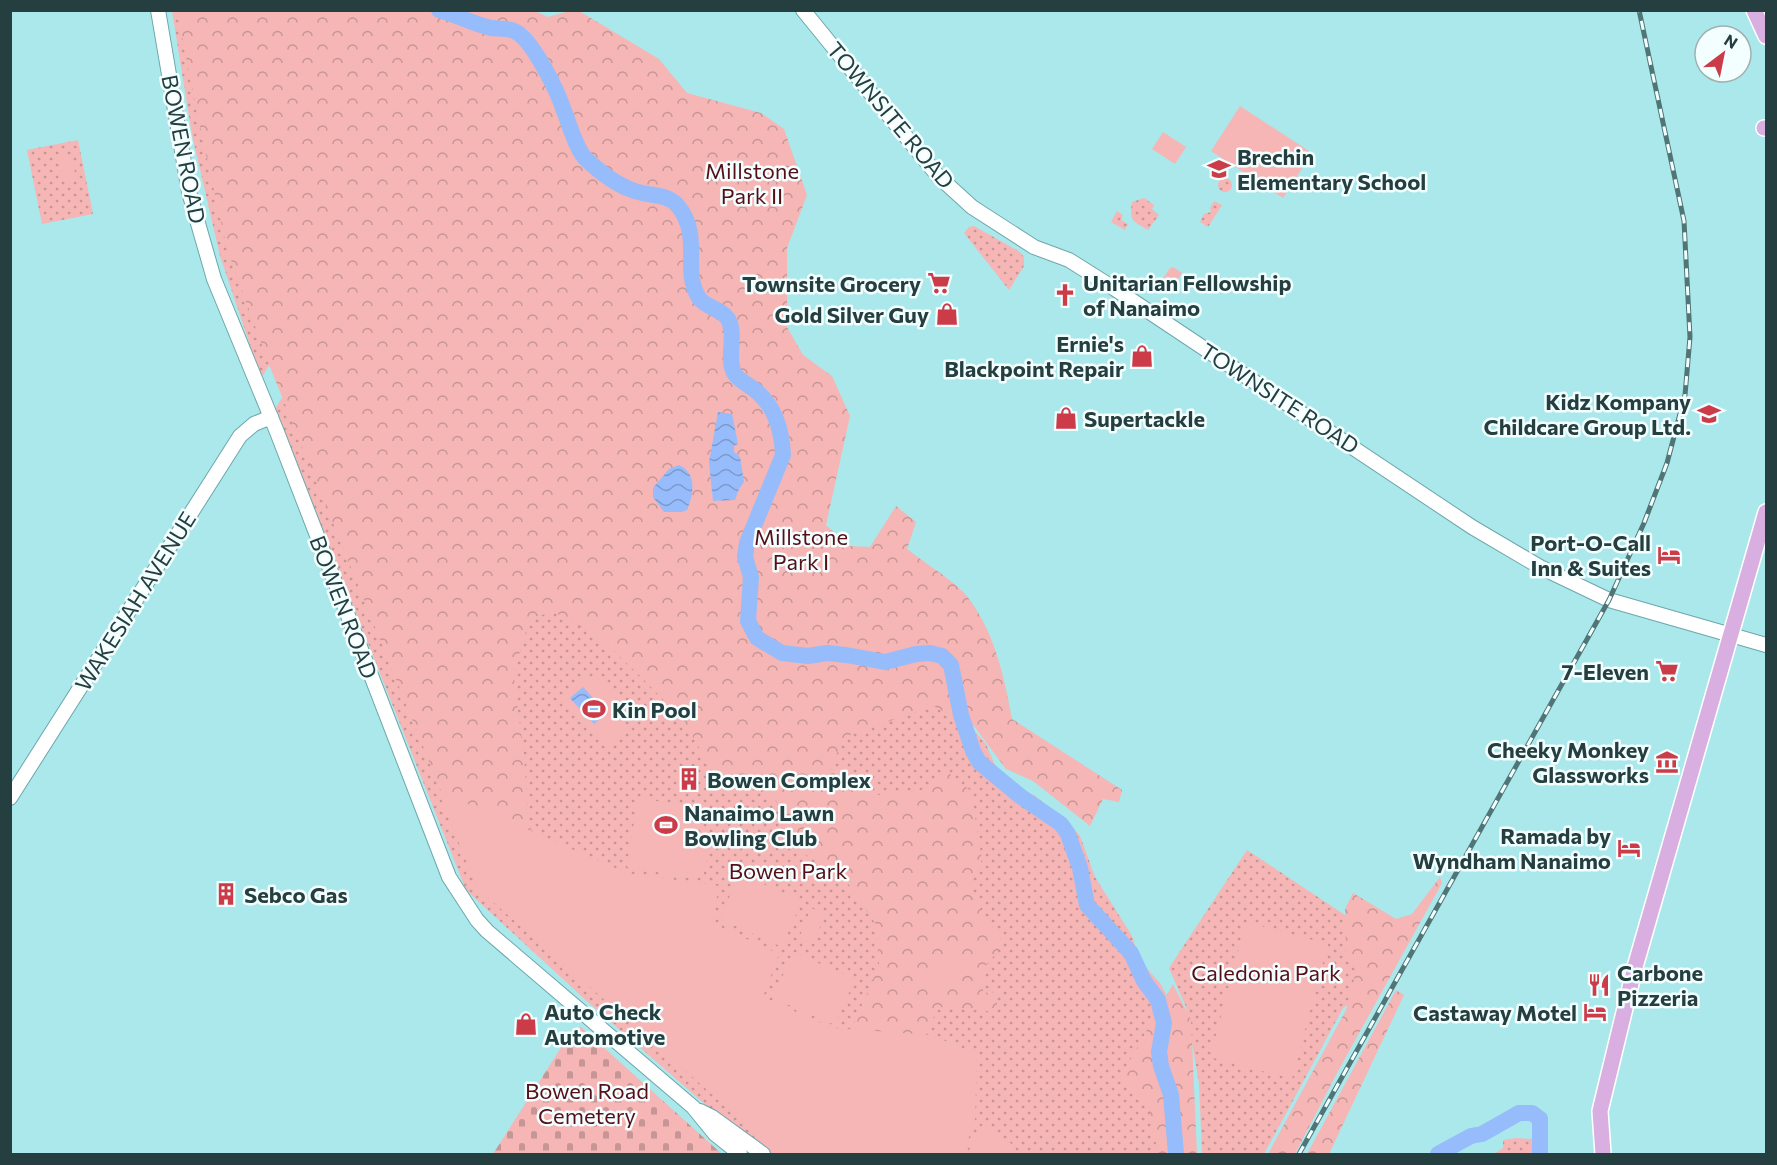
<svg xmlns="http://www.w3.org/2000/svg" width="1777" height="1165" viewBox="0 0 1777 1165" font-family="Commissioner,sans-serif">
  <defs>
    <pattern id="green-dots" width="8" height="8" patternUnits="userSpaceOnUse" patternTransform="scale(1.5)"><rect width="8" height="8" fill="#f5b6b5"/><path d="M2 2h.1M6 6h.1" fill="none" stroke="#c69595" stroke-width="1.8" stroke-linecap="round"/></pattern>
    <pattern id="forest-crowns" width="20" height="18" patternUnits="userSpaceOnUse" patternTransform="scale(1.5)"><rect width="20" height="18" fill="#f5b6b5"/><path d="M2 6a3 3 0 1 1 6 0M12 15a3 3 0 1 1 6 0" fill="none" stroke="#c69595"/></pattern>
    <pattern id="cemetery-stones" width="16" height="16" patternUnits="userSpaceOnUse" patternTransform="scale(1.5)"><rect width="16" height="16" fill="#f5b6b5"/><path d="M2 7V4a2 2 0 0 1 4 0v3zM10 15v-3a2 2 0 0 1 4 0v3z" fill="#c69595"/></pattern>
    <pattern id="water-waves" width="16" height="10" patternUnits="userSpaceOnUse" patternTransform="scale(1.5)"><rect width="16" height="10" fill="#97bcfb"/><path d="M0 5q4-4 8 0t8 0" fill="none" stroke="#7b9acd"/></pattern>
  </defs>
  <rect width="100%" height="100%" fill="#abe8eb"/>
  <g fill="url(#green-dots)">
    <path d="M 172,11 L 460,11 L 779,495 L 961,703 L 969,725 L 986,744 L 996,768 L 1008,782 L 1035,796 L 1068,822 L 1080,836 L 1095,877 L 1132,936 L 1140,961 L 1160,983 L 1169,1000 L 1188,1154 L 762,1154 L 589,1003 L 466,890 L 275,409 L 317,342 L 305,309 L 261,378 L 220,256 L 192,135 Z"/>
    <path d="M 78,140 L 93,214 L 42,224 L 27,150 Z"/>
    <circle cx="1225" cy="185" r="7"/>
    <path d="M 1144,198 L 1154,205 L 1152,209 L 1159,215 L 1148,230 C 1133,221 1129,221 1132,202 Z"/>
    <path d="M 1214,201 L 1222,205 L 1208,227 L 1200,222 L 1204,214 L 1211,212 L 1210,208 Z"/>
    <path d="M 1117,211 L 1123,215 L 1121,220 L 1128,224 L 1125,230 L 1111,222 Z"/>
    <path d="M 974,226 L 1020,252 L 1024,257 L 1024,266 L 1009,290 L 964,233 L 969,227 Z"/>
    <path d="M 1247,850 L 1399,951 L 1380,980 L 1343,1008 L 1264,1154 L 1202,1154 L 1199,1084 L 1186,1007 L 1169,968 Z"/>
    <path d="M 1516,1138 L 1532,1139 L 1539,1146 L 1540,1154 L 1494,1154 L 1503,1148 L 1503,1140 Z"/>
  </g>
  <g fill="url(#forest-crowns)">
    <path d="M 533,10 L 548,17 L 569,11 L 579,11 L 659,59 L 687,93 L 761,113 L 784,129 L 807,195 L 787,248 L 787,327 L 803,355 L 832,376 L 850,416 L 826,525 L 849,546 L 870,547 L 896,506 L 916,522 L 907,549 C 922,561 954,581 966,595 C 994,630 1004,675 1012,719 L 1122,790 L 1119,802 L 1103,799 L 1090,826 L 1033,781 L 1006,769 L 974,726 L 933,706 L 844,737 L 830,769 L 877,795 L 920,791 L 946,771 L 971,791 L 982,860 L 972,877 L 970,892 L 1004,944 L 983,969 L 983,993 L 997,992 L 997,1012 L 940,1007 L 915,1047 L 839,1057 L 879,966 L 877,926 L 840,872 L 794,849 L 775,798 L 716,777 L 683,720 L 641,677 L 598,636 L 554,612 L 530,618 L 513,675 L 524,754 L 528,815 L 541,875 L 479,885 L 268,362 L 227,249 L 197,113 L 177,11 Z"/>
    <path d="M 1440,877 L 1442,883 L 1337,1073 L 1295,1154 L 1268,1154 L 1346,1010 L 1356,971 L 1346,952 L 1345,909 L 1353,893 L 1396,919 L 1412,914 Z"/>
    <path d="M 1173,984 L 1191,1020 L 1197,1154 L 1158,1154 L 1149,1109 L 1120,1078 Z"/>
    <path d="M 1396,990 L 1404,995 L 1329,1154 L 1307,1154 Z"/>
  </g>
  <path fill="url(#cemetery-stones)" d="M 581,1027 L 722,1154 L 493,1154 L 573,1029 Z"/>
  <g fill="#f5b6b5">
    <path d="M 1240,106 L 1312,153 L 1283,198 L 1211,151 Z"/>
    <path d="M 1163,132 L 1186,147 L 1175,164 L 1152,149 Z"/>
    <path d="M 72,155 L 76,178 L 63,180 L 59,157 Z"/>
    <path d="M 1173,267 L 1182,273 L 1173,287 L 1162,280 L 1170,268 Z"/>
    <path d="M 594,674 L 622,705 L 614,715 L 626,728 L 606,746 L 595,733 L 593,734 L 560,697 L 583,676 L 587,680 Z"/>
    <path d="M 438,791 L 627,873 L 719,886 L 712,923 L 779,954 L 763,997 L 832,1028 L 931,1035 L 977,1054 L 975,1120 L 963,1154 L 780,1154 L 477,888 Z"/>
    <path d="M 638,797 L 689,808 L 691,806 L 701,807 L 695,842 L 709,845 L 703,878 L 691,876 L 691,878 L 627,867 Z"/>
    <path d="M 739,874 L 802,900 L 782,947 L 720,919 Z"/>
    <path d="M 811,908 L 825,914 L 813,944 L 799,938 Z"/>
    <path d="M 1246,922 L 1328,944 L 1292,1079 L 1210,1057 Z"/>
    <path d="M 949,947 L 969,961 L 944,998 L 924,985 Z"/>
    <path d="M 793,952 L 855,979 L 835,1025 L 773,998 Z"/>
    <path d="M 982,1125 L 1015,1146 L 1010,1154 L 967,1154 Z"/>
  </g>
  <g fill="url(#water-waves)">
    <path d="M 718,412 L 732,414 L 738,444 L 734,446 L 734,452 L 740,457 L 744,482 L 739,489 L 735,500 L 713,501 L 709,462 Z"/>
    <path d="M 679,465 C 697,473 694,494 687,510 L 682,512 L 664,512 L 653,497 L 653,488 L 669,469 Z"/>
    <path d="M 583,687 L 607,713 L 594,724 L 570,698 Z"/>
  </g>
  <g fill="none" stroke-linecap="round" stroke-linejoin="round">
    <g stroke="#97bcfb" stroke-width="16">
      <path d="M 439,10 C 457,15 473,24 491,28 C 498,29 507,28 514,31 C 532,38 558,92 564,111 C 569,123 577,152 587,160 C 600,172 615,184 632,190 C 648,197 666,192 678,206 C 703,237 681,270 699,298 C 705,307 722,309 728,319 C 737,335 726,357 734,373 C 738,380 749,385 755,390 C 775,406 782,431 783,455 L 747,543 L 745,557 L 751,577 L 748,621 L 757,638 L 782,653 L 808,656 L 827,653 L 846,655 L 885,662 L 916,654 L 930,653 L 942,656 L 951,665 L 961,715 L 973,751 L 979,762 L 1020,796 L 1061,824 L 1068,834 L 1080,868 L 1087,905 L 1131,953 L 1144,981 L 1158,1000 L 1164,1023 L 1159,1052 L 1161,1066 L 1171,1095 L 1176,1154"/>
      <path d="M 1438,1154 L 1471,1136 L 1482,1134 L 1519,1113 L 1532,1113 L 1540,1119 L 1540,1154"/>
    </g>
    <g stroke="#6ca7aa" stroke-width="16">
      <g id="secondary">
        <path d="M 158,10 L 189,192 L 214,279 L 277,432 L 449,877 L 477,920 L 487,931 L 693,1107 L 715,1134 L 740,1154"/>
        <path d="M 803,10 L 938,176 L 972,207 L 1034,247 L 1069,260 L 1115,289 L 1472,527 L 1540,567 L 1609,600 L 1766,645"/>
        <path d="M 10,798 L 240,436 L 254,424 L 271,417"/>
        <path d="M 700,1111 L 712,1117 L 763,1154"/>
      </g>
    </g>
    <g stroke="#fff" stroke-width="18">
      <g id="primary">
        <path d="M 1754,10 L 1766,36"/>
        <path d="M 1764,128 L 1766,128"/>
        <path d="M 1603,1154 L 1600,1111 L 1635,967 L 1766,512"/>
      </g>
    </g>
    <use href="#secondary" stroke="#fff" stroke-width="14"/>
    <use href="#primary" stroke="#d8afe0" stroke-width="15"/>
    <g stroke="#507577" stroke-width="5">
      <path id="rail" d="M 1299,1154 L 1609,600 L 1644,523 L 1667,463 L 1685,395 L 1690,337 L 1684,221 L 1639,10"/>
    </g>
    <use href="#rail" stroke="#f3feff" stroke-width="3" stroke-dasharray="9" stroke-linecap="butt"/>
  </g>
  <defs>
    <g id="school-bare" transform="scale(1.8)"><path d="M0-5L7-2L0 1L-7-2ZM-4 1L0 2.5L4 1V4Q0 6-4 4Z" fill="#cb3b48" stroke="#f3feff" stroke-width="2.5" paint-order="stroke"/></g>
    <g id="supermarket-bare" transform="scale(1.8)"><path d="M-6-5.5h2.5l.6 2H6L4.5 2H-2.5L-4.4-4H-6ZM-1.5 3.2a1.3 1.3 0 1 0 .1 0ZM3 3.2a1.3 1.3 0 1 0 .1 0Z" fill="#cb3b48" stroke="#f3feff" stroke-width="2.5" paint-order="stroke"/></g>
    <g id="church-bare" transform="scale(1.8)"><path d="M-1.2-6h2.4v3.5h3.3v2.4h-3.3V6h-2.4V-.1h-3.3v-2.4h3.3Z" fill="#cb3b48" stroke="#f3feff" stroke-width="2.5" paint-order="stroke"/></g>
    <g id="shop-bare" transform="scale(1.8)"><path d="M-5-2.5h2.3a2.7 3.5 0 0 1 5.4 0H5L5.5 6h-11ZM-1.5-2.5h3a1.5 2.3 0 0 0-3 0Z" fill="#cb3b48" stroke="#f3feff" stroke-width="2.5" paint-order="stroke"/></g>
    <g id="hotel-bare" transform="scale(1.8)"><path d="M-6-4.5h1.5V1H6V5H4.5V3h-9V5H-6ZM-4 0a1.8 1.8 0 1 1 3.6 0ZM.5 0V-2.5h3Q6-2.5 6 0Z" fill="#cb3b48" stroke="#f3feff" stroke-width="2.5" paint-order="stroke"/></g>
    <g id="stadium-bare" transform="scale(1.8)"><path d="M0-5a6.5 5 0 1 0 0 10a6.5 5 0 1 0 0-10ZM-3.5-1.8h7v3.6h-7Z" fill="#cb3b48" stroke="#f3feff" stroke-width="2.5" paint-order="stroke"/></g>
    <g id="museum-bare" transform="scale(1.8)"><path d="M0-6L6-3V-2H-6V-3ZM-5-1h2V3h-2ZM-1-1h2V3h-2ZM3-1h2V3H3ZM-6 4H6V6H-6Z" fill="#cb3b48" stroke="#f3feff" stroke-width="2.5" paint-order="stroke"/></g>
    <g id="building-bare" transform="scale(1.8)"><path d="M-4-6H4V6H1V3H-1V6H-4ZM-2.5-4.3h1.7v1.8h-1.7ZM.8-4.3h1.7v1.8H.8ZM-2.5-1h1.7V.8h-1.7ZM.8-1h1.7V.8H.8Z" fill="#cb3b48" stroke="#f3feff" stroke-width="2.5" paint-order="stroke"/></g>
    <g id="restaurant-bare" transform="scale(1.8)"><path d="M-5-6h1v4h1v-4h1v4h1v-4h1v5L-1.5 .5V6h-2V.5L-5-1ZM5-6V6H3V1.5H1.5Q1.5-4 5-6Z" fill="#cb3b48" stroke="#f3feff" stroke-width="2.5" paint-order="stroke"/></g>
  </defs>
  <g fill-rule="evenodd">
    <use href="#school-bare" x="1219" y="169"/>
    <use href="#supermarket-bare" x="939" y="283"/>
    <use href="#church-bare" x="1065" y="295"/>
    <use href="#shop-bare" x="947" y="314"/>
    <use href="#shop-bare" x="1142" y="356"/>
    <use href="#school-bare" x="1709" y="414"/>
    <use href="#shop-bare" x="1066" y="418"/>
    <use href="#hotel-bare" x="1669" y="555"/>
    <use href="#supermarket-bare" x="1667" y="671"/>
    <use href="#stadium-bare" x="594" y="709"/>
    <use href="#museum-bare" x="1667" y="762"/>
    <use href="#building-bare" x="689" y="779"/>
    <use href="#stadium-bare" x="666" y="825"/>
    <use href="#hotel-bare" x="1629" y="848"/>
    <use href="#building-bare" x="226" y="894"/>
    <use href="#restaurant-bare" x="1599" y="985"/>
    <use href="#hotel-bare" x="1595" y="1012"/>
    <use href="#shop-bare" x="526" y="1024"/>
  </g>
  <g text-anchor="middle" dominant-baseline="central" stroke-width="5" stroke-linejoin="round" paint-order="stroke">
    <g font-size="22" fill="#253e3f" stroke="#f3feff">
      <text transform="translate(891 115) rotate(50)">TOWNSITE ROAD</text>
      <text transform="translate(184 149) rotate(79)">BOWEN ROAD</text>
      <text transform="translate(1280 398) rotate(33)">TOWNSITE ROAD</text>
      <text transform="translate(135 601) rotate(-58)">WAKESIAH AVENUE</text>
      <text transform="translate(344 607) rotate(69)">BOWEN ROAD</text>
    </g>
    <g font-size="22" font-weight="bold" fill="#253e3f" stroke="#f3feff" text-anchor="start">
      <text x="1237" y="156">Brechin<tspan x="1237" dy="25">Elementary School</tspan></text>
      <text x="1083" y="282">Unitarian Fellowship<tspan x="1083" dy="25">of Nanaimo</tspan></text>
      <text x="921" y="283" text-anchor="end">Townsite Grocery</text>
      <text x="929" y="314" text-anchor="end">Gold Silver Guy</text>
      <text x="1124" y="343" text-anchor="end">Ernie's<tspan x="1124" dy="25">Blackpoint Repair</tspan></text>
      <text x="1691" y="401" text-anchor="end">Kidz Kompany<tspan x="1691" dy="25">Childcare Group Ltd.</tspan></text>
      <text x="1084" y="418">Supertackle</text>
      <text x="1651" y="542" text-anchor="end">Port-O-Call<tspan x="1651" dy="25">Inn &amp; Suites</tspan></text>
      <text x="1649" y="671" text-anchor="end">7-Eleven</text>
      <text x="612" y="709">Kin Pool</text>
      <text x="1649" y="749" text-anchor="end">Cheeky Monkey<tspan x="1649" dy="25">Glassworks</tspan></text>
      <text x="707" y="779">Bowen Complex</text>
      <text x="684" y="812">Nanaimo Lawn<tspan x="684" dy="25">Bowling Club</tspan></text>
      <text x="1611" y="835" text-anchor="end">Ramada by<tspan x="1611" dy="25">Wyndham Nanaimo</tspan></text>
      <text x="244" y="894">Sebco Gas</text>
      <text x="1617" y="972">Carbone<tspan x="1617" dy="25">Pizzeria</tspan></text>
      <text x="544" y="1011">Auto Check<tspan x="544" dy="25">Automotive</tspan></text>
      <text x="1577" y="1012" text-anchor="end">Castaway Motel</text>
    </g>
    <g font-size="22" fill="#570f17" stroke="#f3feff">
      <text x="752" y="170">Millstone<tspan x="752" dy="25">Park II</tspan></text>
      <text x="801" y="536">Millstone<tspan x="801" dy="25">Park I</tspan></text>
      <text x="788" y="870">Bowen Park</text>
      <text x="1266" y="972">Caledonia Park</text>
      <text x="587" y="1090">Bowen Road<tspan x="587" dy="25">Cemetery</tspan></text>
    </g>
  </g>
  <rect width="1777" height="1165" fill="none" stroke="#253e3f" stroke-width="24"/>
  <g transform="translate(1723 54) rotate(32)"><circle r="28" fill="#f3feff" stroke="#a1b1b2" stroke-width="1.5"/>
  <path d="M0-4.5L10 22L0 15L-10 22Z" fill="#cb3b48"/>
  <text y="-9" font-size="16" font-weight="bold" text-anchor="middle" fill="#253e3f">N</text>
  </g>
</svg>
